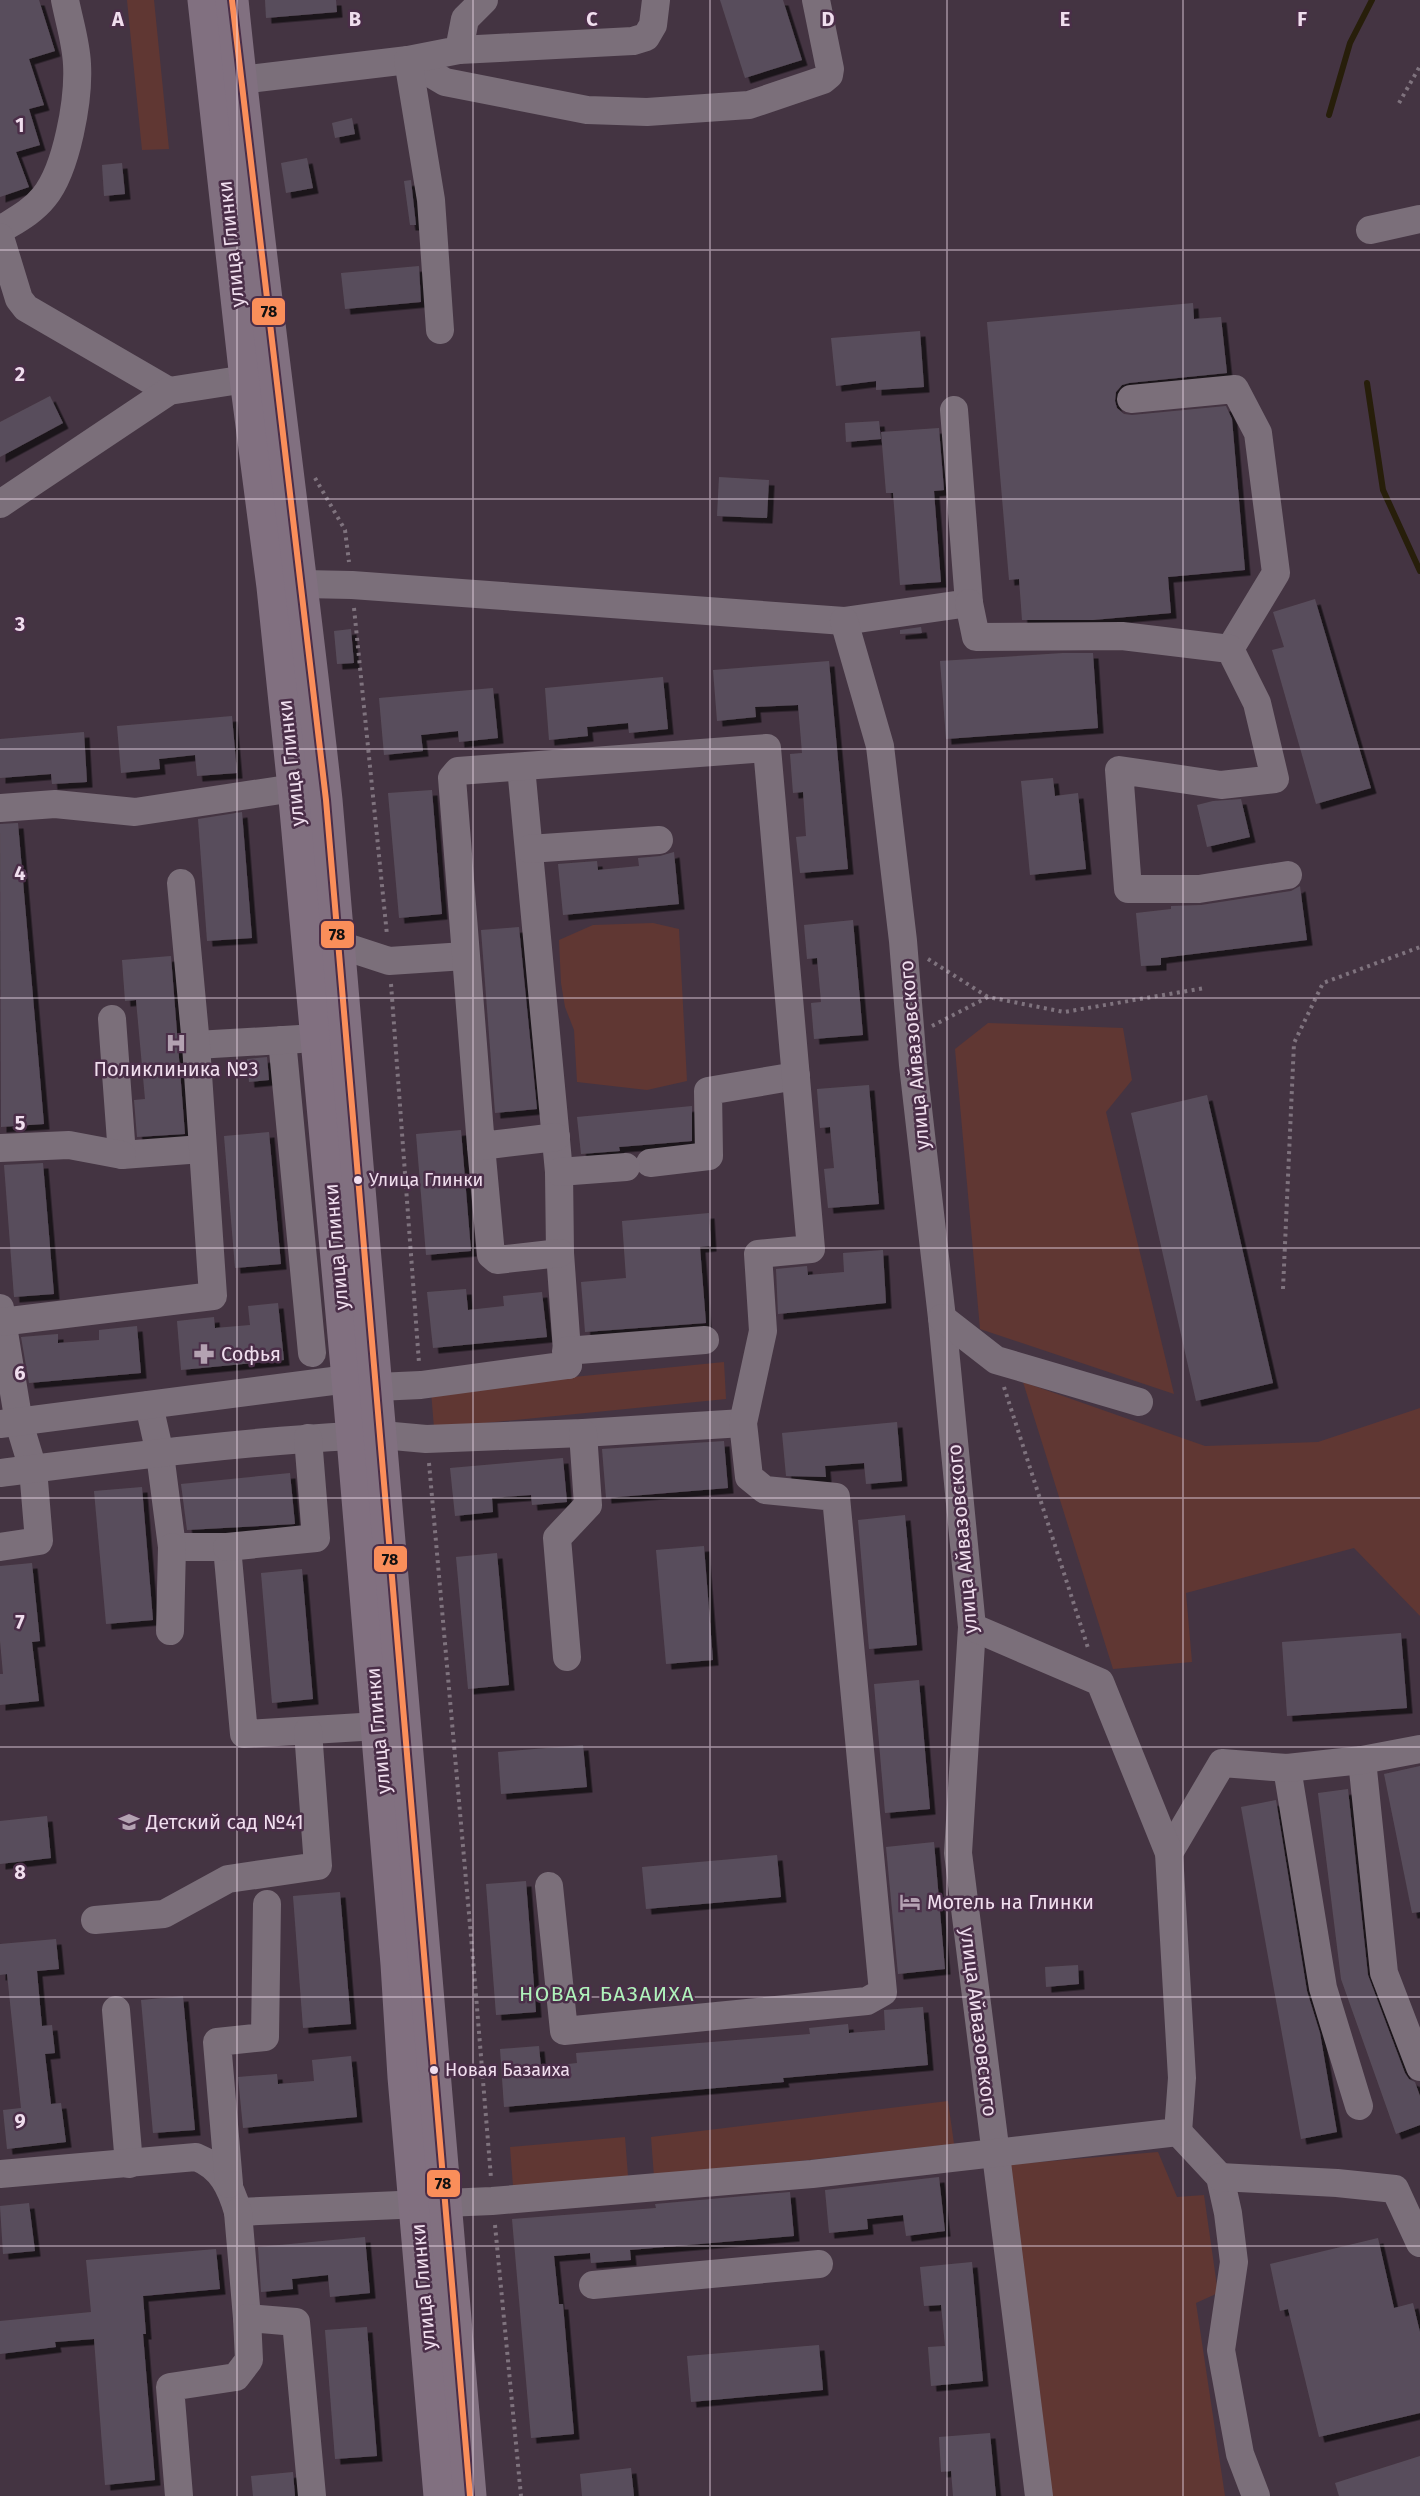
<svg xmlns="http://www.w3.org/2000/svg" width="1420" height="2496" viewBox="0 0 1420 2496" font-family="'Fira Sans',sans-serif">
  <defs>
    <filter id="shadow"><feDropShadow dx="5.5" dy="5.5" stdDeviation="0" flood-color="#0009"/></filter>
  </defs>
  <rect width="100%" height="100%" fill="#443442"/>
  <g fill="#603733">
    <path d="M 127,0 L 154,0 L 169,149 L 142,150 Z"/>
    <path d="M 653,923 L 679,929 L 687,1081 L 647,1090 L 577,1082 L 574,1030 L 565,1007 L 561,983 L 559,940 L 593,925 Z"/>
    <path d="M 988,1023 L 1123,1028 L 1132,1080 L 1106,1112 L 1174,1394 L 980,1329 L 955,1049 Z"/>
    <path d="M 724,1362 L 726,1399 L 434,1428 L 431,1391 Z"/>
    <path d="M 1023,1382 L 1205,1446 L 1318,1442 L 1420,1408 L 1420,1616 L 1354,1548 L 1186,1593 L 1192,1662 L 1113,1669 Z"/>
    <path d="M 948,2101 L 954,2144 L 654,2177 L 651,2137 Z"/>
    <path d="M 625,2137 L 628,2176 L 513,2186 L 510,2147 Z"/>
    <path d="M 1158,2152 L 1177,2197 L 1204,2195 L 1218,2293 L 1196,2303 L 1225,2496 L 1044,2496 L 1005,2165 Z"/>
  </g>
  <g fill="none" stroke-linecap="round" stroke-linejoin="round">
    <g stroke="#271e0a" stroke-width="6">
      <path d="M 1329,115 L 1350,43 L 1372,0"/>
      <path d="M 1367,383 L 1383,490 L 1420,571"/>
    </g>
  </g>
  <g fill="#594e5b" filter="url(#shadow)">
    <path d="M 0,0 L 39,0 L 55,51 L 29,59 L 44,105 L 29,109 L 40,145 L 16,152 L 29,187 L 0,197 Z"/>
    <path d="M 265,0 L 336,0 L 337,12 L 266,18 Z"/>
    <path d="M 720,0 L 783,0 L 802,60 L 745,78 Z"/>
    <path d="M 352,118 L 355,134 L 335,138 L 332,123 Z"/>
    <path d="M 307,158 L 313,188 L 286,193 L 281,163 Z"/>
    <path d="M 122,163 L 125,194 L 104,196 L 102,165 Z"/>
    <path d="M 411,180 L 416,225 L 410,225 L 404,181 Z"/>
    <path d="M 419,266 L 421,302 L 345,309 L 341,273 Z"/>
    <path d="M 1193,303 L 1194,319 L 1221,317 L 1227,373 L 1129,383 L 1122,385 L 1116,392 L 1115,401 L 1117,408 L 1124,414 L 1132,415 L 1226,406 L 1232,419 L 1245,570 L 1168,577 L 1171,613 L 1093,620 L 1022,620 L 1019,579 L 1009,580 L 987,322 Z"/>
    <path d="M 920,331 L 924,387 L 876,390 L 876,381 L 836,386 L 831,338 Z"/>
    <path d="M 50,396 L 63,423 L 0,457 L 0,422 Z"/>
    <path d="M 879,421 L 881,439 L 846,442 L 845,423 Z"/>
    <path d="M 939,428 L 944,490 L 934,491 L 941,582 L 900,585 L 893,493 L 886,493 L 881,432 Z"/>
    <path d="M 719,477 L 769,480 L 767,518 L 717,516 Z"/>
    <path d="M 1315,599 L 1371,788 L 1316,804 L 1272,650 L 1284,647 L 1273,612 Z"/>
    <path d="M 921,627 L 922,633 L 900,634 L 900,630 Z"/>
    <path d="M 351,629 L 354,663 L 337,664 L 334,631 Z"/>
    <path d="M 1063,653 L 1093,653 L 1098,728 L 946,739 L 940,661 Z"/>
    <path d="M 829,661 L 848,869 L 800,873 L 796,837 L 806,836 L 803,792 L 793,793 L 790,754 L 802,753 L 798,705 L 755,707 L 756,717 L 717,721 L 713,670 Z"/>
    <path d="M 663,677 L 668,729 L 629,733 L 628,723 L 587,727 L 588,736 L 549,740 L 545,688 Z"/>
    <path d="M 493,688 L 498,738 L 459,742 L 458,731 L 421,735 L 423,751 L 384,755 L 379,698 Z"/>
    <path d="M 232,716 L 237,773 L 197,776 L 195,755 L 159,759 L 160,769 L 121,773 L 117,726 Z"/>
    <path d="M 84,732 L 87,782 L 52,784 L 51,774 L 0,778 L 0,739 Z"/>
    <path d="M 1053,778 L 1055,796 L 1078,793 L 1086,869 L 1030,875 L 1021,781 Z"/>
    <path d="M 432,790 L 442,914 L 399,918 L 388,793 Z"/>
    <path d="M 1241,799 L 1250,837 L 1207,847 L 1197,805 L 1213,801 Z"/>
    <path d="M 242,812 L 252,938 L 207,941 L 198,819 Z"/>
    <path d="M 18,823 L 44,1124 L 1,1127 L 0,824 Z"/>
    <path d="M 674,852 L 679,904 L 563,915 L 558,864 L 597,861 L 598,870 L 639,866 L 638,858 L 660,856 Z"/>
    <path d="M 1300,886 L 1307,940 L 1161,958 L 1161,965 L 1141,966 L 1136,913 L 1171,909 L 1171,906 L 1201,905 L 1291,891 Z"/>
    <path d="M 853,920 L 863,1035 L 814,1039 L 811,1003 L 821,1002 L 817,958 L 807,959 L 804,925 Z"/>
    <path d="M 519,927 L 537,1109 L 495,1113 L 481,930 Z"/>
    <path d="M 171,956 L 185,1134 L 137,1137 L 134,1100 L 145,1099 L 136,1000 L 125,1001 L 122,960 Z"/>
    <path d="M 267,1057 L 269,1080 L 249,1082 L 247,1059 Z"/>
    <path d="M 869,1085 L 879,1204 L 828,1208 L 824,1169 L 834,1168 L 830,1127 L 820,1128 L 817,1089 Z"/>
    <path d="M 1207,1095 L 1273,1383 L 1196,1401 L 1131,1113 Z"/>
    <path d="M 692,1106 L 692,1141 L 619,1147 L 620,1151 L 581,1154 L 577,1117 Z"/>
    <path d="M 461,1130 L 471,1251 L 426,1255 L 416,1134 Z"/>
    <path d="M 269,1132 L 281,1264 L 235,1268 L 224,1136 Z"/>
    <path d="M 43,1163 L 54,1294 L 14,1297 L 4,1165 Z"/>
    <path d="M 709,1213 L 711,1246 L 700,1247 L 706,1323 L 585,1332 L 581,1282 L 626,1278 L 622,1221 Z"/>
    <path d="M 883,1250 L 886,1303 L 778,1314 L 776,1269 L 807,1266 L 808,1275 L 844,1272 L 843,1253 Z"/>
    <path d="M 466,1289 L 468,1310 L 504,1306 L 503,1296 L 542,1292 L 547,1337 L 433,1348 L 427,1292 Z"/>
    <path d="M 278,1303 L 284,1360 L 181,1370 L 177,1321 L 214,1317 L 215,1328 L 250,1325 L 248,1306 Z"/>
    <path d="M 137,1326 L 141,1373 L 29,1383 L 21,1337 L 58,1334 L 58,1343 L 99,1340 L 99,1330 Z"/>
    <path d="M 897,1422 L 902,1481 L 866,1484 L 864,1463 L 825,1466 L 826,1477 L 786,1476 L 782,1433 Z"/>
    <path d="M 724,1441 L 728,1488 L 606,1498 L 602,1449 Z"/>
    <path d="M 563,1458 L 567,1502 L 532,1505 L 531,1495 L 492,1498 L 493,1512 L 455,1516 L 450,1468 Z"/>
    <path d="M 290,1473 L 295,1524 L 187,1530 L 181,1484 Z"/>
    <path d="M 142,1487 L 153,1620 L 106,1624 L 94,1491 Z"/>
    <path d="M 905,1515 L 917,1645 L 869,1649 L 858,1520 Z"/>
    <path d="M 704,1546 L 713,1660 L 666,1664 L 656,1550 Z"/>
    <path d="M 497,1553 L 509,1685 L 468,1689 L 456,1557 Z"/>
    <path d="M 32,1563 L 40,1641 L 32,1642 L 39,1701 L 0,1705 L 0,1674 L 3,1674 L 0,1641 L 0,1566 Z"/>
    <path d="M 302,1569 L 313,1699 L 272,1703 L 261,1573 Z"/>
    <path d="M 1401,1633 L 1407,1708 L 1287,1716 L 1282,1642 Z"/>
    <path d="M 919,1680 L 930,1809 L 885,1813 L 874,1684 Z"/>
    <path d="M 583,1745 L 587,1787 L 501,1794 L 498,1752 Z"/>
    <path d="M 1420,1766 L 1420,1912 L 1412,1913 L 1384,1774 Z"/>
    <path d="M 1348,1789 L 1368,1975 L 1405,2073 L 1409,2079 L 1415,2082 L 1420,2096 L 1420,2125 L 1396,2134 L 1341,1979 L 1318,1793 Z"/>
    <path d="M 1276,1800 L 1307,1991 L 1320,2033 L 1337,2132 L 1301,2139 L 1241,1807 Z"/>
    <path d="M 47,1816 L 51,1858 L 0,1864 L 0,1821 Z"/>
    <path d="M 934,1842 L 945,1969 L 898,1974 L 886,1847 Z"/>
    <path d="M 777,1855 L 781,1897 L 646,1909 L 642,1867 Z"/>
    <path d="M 526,1881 L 536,2012 L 496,2015 L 486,1884 Z"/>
    <path d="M 340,1892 L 351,2024 L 303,2028 L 293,1896 Z"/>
    <path d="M 56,1939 L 59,1969 L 37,1971 L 42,2026 L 52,2025 L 55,2053 L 45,2054 L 51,2104 L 61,2103 L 66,2142 L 7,2149 L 3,2110 L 21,2108 L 7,1974 L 0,1975 L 0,1944 Z"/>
    <path d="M 1078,1965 L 1079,1984 L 1046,1987 L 1045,1967 Z"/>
    <path d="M 183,1996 L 195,2130 L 153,2133 L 141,2000 Z"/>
    <path d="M 923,2007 L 928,2065 L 783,2078 L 784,2082 L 504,2107 L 500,2049 L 539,2046 L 541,2067 L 577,2063 L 576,2053 L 810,2034 L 809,2028 L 848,2024 L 849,2033 L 885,2030 L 884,2010 Z"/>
    <path d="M 351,2056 L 357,2117 L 243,2128 L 238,2077 L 277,2074 L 278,2084 L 314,2081 L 312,2060 Z"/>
    <path d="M 939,2177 L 945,2231 L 906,2236 L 903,2215 L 867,2219 L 868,2229 L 829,2233 L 825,2190 Z"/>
    <path d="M 790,2192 L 794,2236 L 630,2250 L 631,2260 L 591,2263 L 590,2253 L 554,2256 L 559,2304 L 563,2304 L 574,2434 L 531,2438 L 512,2219 L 656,2208 L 655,2204 Z"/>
    <path d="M 29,2203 L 35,2251 L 3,2254 L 0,2206 Z"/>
    <path d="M 365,2237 L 370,2293 L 330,2297 L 328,2275 L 292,2279 L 293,2289 L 261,2292 L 258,2247 Z"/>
    <path d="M 1378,2238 L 1394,2308 L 1413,2303 L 1420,2332 L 1420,2413 L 1319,2437 L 1288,2309 L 1280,2311 L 1270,2264 Z"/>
    <path d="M 216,2249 L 220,2289 L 143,2296 L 146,2334 L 143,2334 L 155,2480 L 105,2485 L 94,2339 L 55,2342 L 56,2347 L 0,2354 L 0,2321 L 91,2312 L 86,2260 Z"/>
    <path d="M 972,2262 L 983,2381 L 931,2386 L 928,2347 L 945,2346 L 941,2305 L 924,2306 L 920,2267 Z"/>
    <path d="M 367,2327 L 377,2456 L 335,2459 L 325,2330 Z"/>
    <path d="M 819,2345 L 823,2390 L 691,2402 L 687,2356 Z"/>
    <path d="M 990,2433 L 996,2496 L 953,2496 L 951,2471 L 941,2472 L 939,2437 Z"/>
    <path d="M 1420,2456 L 1420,2496 L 1339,2496 L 1335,2483 Z"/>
    <path d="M 631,2468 L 634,2496 L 582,2496 L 580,2474 Z"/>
    <path d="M 293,2472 L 295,2496 L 253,2496 L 251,2476 Z"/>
  </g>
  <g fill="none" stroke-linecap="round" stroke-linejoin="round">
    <g stroke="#7f737e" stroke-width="4" stroke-dasharray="3 4.5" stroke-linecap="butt">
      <path d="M 1399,103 L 1420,66"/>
      <path d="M 315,478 L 345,530 L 349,562"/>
      <path d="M 354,608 L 387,935"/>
      <path d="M 928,959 L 988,997"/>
      <path d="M 391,984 L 419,1363"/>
      <path d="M 932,1026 L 988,997 L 1064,1012 L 1205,988"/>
      <path d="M 1283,1289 L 1294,1043 L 1323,983 L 1420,947"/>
      <path d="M 1004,1387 L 1089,1651"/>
      <path d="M 429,1463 L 473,1959 L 491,2178"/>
      <path d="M 495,2225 L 521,2496"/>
    </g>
    <g stroke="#7b6f7a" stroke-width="28">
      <path d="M 459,50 L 633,41 L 646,37 L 653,25 L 656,0"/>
      <path d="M 240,80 L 408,60 L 445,82 L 587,110 L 647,112 L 749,105 L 823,80 L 829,75 L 830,69 L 816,0"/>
      <path d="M 0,230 C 16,220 32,212 44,197 C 67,169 79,99 77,64 C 76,42 69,21 65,0"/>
      <path d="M 1370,230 L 1420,219"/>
      <path d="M 0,237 L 19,299 L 26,308 L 169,391"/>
      <path d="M 440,330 L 431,200 L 408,60 L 459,50 L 465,19 L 484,0"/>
      <path d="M 1131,399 L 1235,389 L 1258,433 L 1276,573 L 1230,649"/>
      <path d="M 0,504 L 169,391 L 246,379"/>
      <path d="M 303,584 L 352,585 L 844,621 L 969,603 L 954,410"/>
      <path d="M 969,603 L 976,637 L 1122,636 L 1230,649 L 1257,703 L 1275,779 L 1221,785 L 1119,770 L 1128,889 L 1199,889 L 1288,875"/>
      <path d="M 844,621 L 880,746 L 903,941 L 913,1065 L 942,1318 L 972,1627 L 958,1853 L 1039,2496"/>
      <path d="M 521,767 L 559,1172 L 560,1253 L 568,1365"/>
      <path d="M 0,808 L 55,804 L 135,812 L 294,788"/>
      <path d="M 529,849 L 659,840"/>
      <path d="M 337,944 L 389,961 L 465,956"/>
      <path d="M 112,1019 L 122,1155 L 202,1149"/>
      <path d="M 282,1040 L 312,1353"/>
      <path d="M 196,1045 L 300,1039"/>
      <path d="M 481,1146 L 491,1255 L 497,1260 L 560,1253"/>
      <path d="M 0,1148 L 69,1145 L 122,1155"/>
      <path d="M 650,1163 L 709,1156 L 708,1091 L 796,1076"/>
      <path d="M 559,1172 L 626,1167"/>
      <path d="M 0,1308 L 19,1423 L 33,1469 L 39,1541 L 0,1547"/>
      <path d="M 942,1318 L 996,1360 L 1139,1402"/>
      <path d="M 0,1322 L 213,1296 L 196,1045 L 181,883"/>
      <path d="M 377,1387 L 421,1385 L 568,1365 L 566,1351 L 705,1340"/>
      <path d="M 149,1405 L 160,1454 L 172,1547 L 227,1547 L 244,1734 L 378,1726"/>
      <path d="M 0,1424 L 348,1379"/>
      <path d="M 382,1435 L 426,1439 L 583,1433 L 743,1423"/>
      <path d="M 0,1473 C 117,1458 235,1442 353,1436"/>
      <path d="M 227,1547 L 316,1538 L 308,1438"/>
      <path d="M 170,1631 L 172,1547"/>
      <path d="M 567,1657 L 557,1538 L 588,1505 L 583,1433"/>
      <path d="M 1362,1760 L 1384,1973 L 1420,2067"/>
      <path d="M 1287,1768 L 1323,1988 L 1359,2106"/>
      <path d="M 1169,1853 L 1222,1763 L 1287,1768 L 1362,1760 L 1420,1749"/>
      <path d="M 549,1886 L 564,2031 L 867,2001 L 883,1992 L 836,1497 L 765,1490 L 749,1477 L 743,1423 L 763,1331 L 758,1254 L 811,1249 L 767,748 L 458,771 L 452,778 L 481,1146 L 556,1137"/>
      <path d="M 95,1920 L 164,1914 L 228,1879 L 318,1866 L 308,1731"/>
      <path d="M 116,2010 L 129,2164"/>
      <path d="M 1178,2132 L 1220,2177 L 1228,2213 L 1234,2262 L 1221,2350 L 1240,2454 L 1256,2496"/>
      <path d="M 0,2174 L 196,2157 C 222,2167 231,2188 238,2212 L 492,2201 L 812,2174 L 1178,2132 L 1182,2078 L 1169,1853 L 1100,1682 L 972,1627"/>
      <path d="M 1220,2177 L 1337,2183 L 1395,2189 L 1420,2243"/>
      <path d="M 229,2184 L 217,2042 L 265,2037 L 267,1904"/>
      <path d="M 238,2212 L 247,2318"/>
      <path d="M 593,2285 L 819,2264"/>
      <path d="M 179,2496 L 170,2387 L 236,2377 L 249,2360 L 247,2318 L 296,2322 L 312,2496"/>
    </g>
    <g stroke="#817080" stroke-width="33">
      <path d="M 204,0 L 246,379 L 273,587 L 294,788 L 348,1379 L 397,1964 L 404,2077 L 440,2496"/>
      <path d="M 232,0 C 259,267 297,533 326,800 L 470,2496"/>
    </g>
    <g stroke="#4a2e48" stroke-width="10">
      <path id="bus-1" d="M 232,0 L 326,800 L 470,2496"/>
    </g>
    <use href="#bus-1" stroke="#fa8e5a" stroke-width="6"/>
  </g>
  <path fill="none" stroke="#f0deee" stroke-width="1.5" stroke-opacity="0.55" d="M 237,0 L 237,2496M 473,0 L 473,2496M 710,0 L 710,2496M 947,0 L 947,2496M 1183,0 L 1183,2496M 0,250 L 1420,250M 0,499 L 1420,499M 0,749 L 1420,749M 0,998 L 1420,998M 0,1248 L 1420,1248M 0,1498 L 1420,1498M 0,1747 L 1420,1747M 0,1997 L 1420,1997M 0,2246 L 1420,2246"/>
  <defs>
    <g id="hospital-bare" transform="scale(1.62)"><path d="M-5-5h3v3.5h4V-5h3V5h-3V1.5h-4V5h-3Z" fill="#b4a2b2" stroke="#4a2e48" stroke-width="2.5" paint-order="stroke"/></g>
    <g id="pharmacy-bare" transform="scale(1.62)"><path d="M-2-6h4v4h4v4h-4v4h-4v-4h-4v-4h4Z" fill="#b4a2b2" stroke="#4a2e48" stroke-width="2.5" paint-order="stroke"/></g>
    <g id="school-bare" transform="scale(1.62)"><path d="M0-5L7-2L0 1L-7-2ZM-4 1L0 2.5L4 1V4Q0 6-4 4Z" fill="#b4a2b2" stroke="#4a2e48" stroke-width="2.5" paint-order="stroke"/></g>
    <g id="hotel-bare" transform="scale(1.62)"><path d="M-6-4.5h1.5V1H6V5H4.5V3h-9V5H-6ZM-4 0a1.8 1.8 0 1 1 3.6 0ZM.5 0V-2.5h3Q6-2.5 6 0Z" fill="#b4a2b2" stroke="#4a2e48" stroke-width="2.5" paint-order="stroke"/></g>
  </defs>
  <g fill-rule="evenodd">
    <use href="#hospital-bare" x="176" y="1043"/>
    <use href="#pharmacy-bare" x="204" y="1354"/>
    <use href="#school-bare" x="129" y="1822"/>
    <use href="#hotel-bare" x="910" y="1902"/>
  </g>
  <g fill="#f0deee" stroke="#4a2e48" stroke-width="2">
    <circle cx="358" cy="1180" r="5"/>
    <circle cx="434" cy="2070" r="5"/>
  </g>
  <g text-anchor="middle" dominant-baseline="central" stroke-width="5" stroke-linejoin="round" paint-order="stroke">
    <g font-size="18" fill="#f0deee" stroke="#4a2e48" text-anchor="start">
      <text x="369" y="1180">Улица Глинки</text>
      <text x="445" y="2070">Новая Базаиха</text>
    </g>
    <g font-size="20" fill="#f0deee" stroke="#4a2e48">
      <text transform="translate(231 244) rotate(-96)">улица Глинки</text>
      <text transform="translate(291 763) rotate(-96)">улица Глинки</text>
      <text transform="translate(914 1055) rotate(-95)">улица Айвазовского</text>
      <text transform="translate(336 1247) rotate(-95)">улица Глинки</text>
      <text transform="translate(962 1539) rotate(-95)">улица Айвазовского</text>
      <text transform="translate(378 1731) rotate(-95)">улица Глинки</text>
      <text transform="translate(979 2022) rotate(83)">улица Айвазовского</text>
      <text transform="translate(423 2287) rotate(-95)">улица Глинки</text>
    </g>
    <g font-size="20" fill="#f0deee" stroke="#4a2e48" text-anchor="start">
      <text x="176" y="1069" text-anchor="middle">Поликлиника №3</text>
      <text x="221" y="1354">Софья</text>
      <text x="146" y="1822">Детский сад №41</text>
      <text x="927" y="1902">Мотель на Глинки</text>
    </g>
    <g font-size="21" letter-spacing="1.5" fill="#aff2bb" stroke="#4a2e48">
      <text x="607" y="1994">НОВАЯ БАЗАИХА</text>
    </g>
  </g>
  <g font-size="20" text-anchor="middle" font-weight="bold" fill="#f0deee" stroke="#4a2e48" stroke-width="5" stroke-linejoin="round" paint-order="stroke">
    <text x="118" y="26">A</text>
    <text x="355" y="26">B</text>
    <text x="592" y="26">C</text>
    <text x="828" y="26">D</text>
    <text x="1065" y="26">E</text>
    <text x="1302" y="26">F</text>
    <text x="20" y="132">1</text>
    <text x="20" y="381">2</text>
    <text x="20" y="631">3</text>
    <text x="20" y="880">4</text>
    <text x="20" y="1130">5</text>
    <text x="20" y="1380">6</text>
    <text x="20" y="1629">7</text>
    <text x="20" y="1879">8</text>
    <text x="20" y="2128">9</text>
  </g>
  <g stroke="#4a2e48" stroke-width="2">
    <rect x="251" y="297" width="35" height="29" rx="6" fill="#fa8e5a"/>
    <rect x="320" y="920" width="35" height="29" rx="6" fill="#fa8e5a"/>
    <rect x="373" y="1545" width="35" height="28" rx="6" fill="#fa8e5a"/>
    <rect x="426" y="2169" width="35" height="29" rx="6" fill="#fa8e5a"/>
  </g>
  <g font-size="16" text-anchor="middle" font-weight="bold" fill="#111">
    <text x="269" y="317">78</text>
    <text x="337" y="940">78</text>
    <text x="390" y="1565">78</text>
    <text x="443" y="2189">78</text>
  </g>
</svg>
